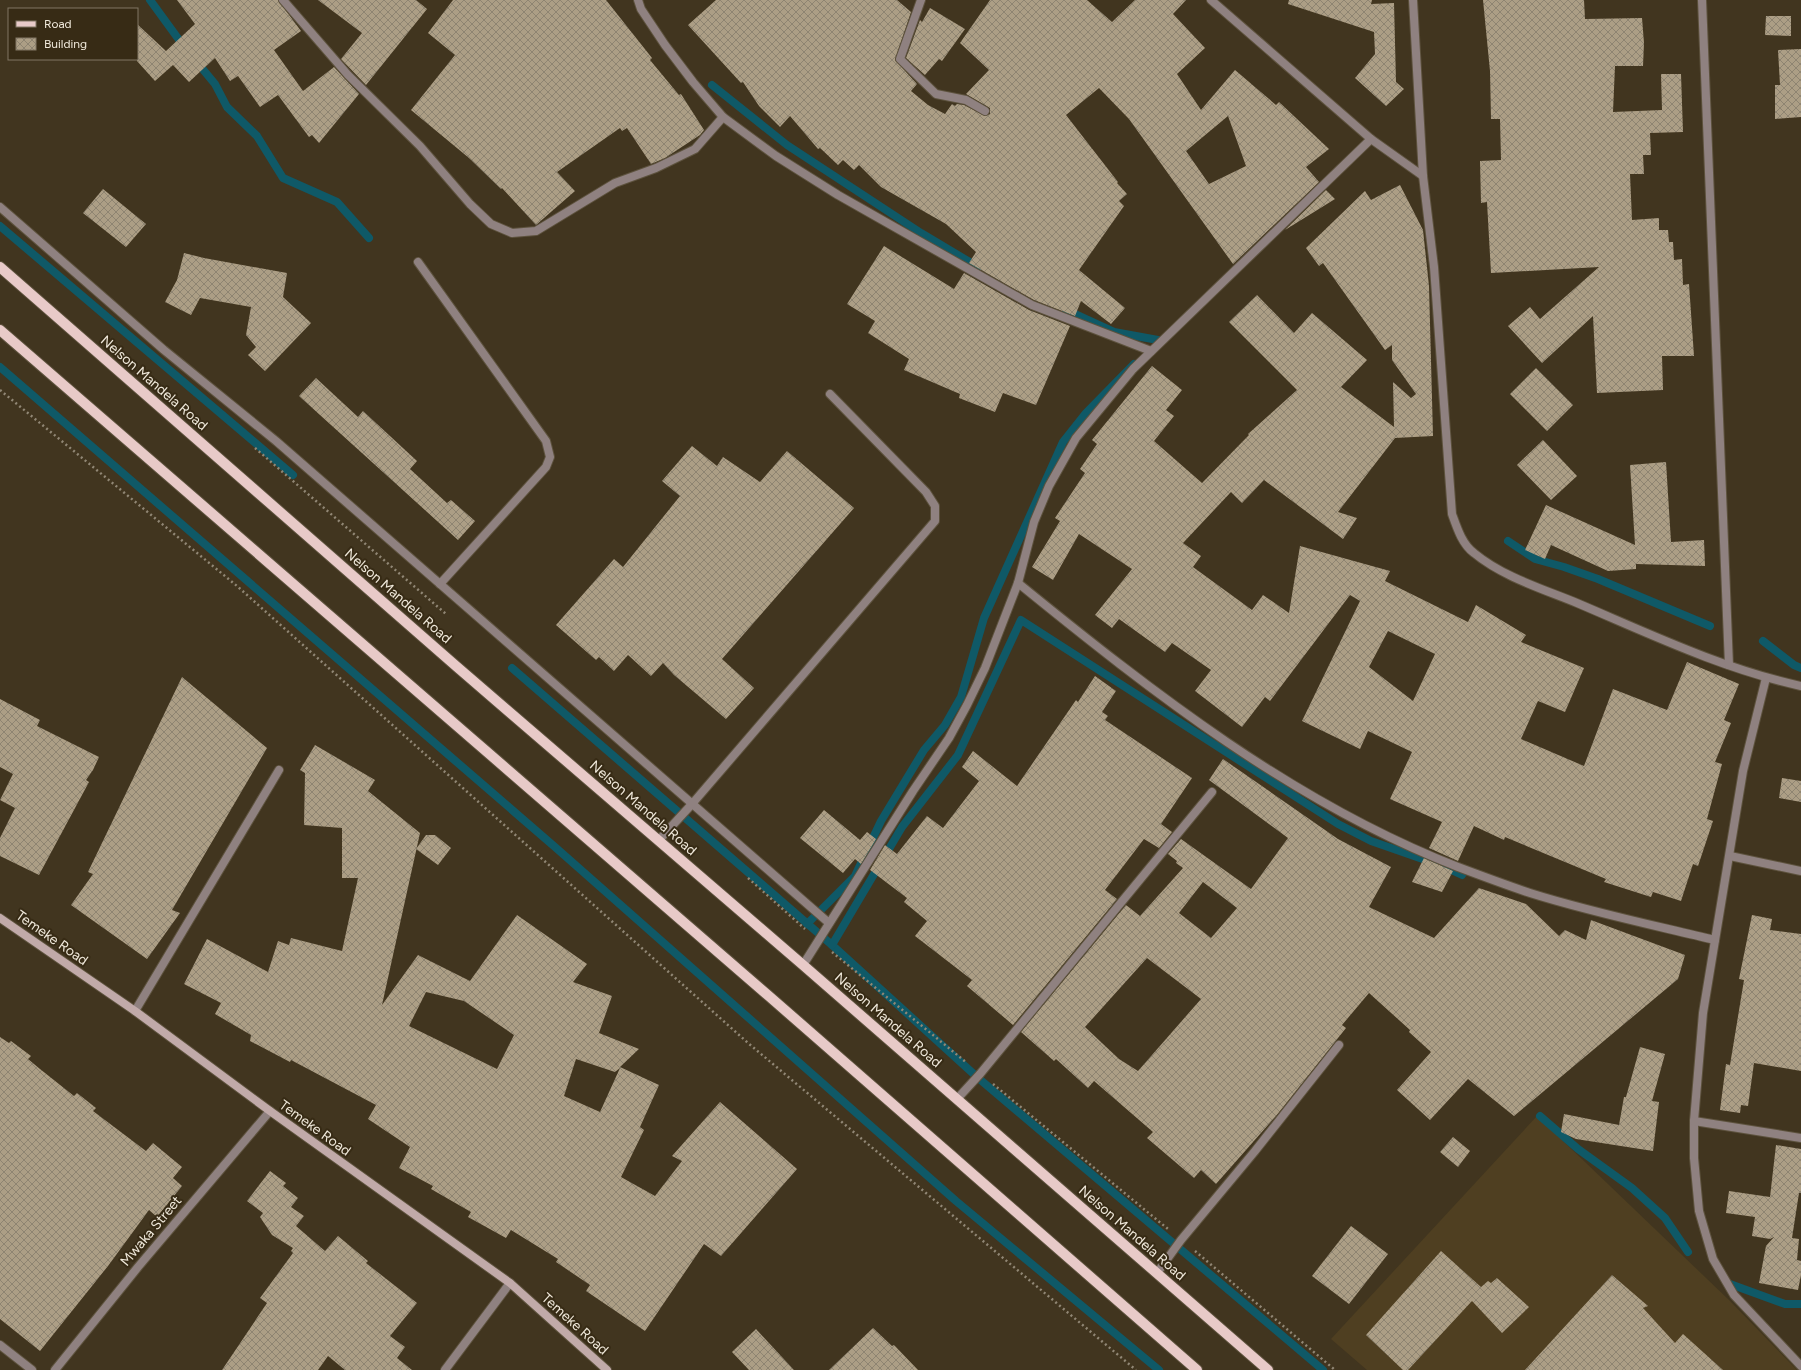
<svg xmlns="http://www.w3.org/2000/svg" width="1801" height="1370" viewBox="0 0 1801 1370" font-family="Figtree,sans-serif">
  <defs>
    <pattern id="building-cross-hatch" width="8" height="8" patternUnits="userSpaceOnUse"><rect width="8" height="8" fill="#ac9e85"/><path d="M0 0l8 8M0 8l8-8" fill="none" stroke="#8e8471"/></pattern>
  </defs>
  <rect width="100%" height="100%" fill="#41351f"/>
  <path fill="#4f3f21" d="M 1537,1116 L 1729,1300 L 1797,1370 L 1367,1370 L 1331,1339 Z"/>
  <g fill="none" stroke-linecap="round" stroke-linejoin="round">
    <g stroke="#0f5967" stroke-width="8">
      <path d="M 150,0 L 185,48"/>
      <path d="M 196,61 L 215,84 L 227,107 L 257,136 L 283,178 L 337,202 L 369,238"/>
      <path d="M 712,85 L 787,145 L 921,233 L 978,267"/>
      <path d="M 0,226 L 293,475"/>
      <path d="M 1066,310 L 1114,332 L 1158,340"/>
      <path d="M 0,367 L 555,847 L 956,1201 L 1159,1370"/>
      <path d="M 1508,541 L 1535,559 L 1564,567 L 1598,579 L 1710,626"/>
      <path d="M 1763,641 L 1794,665 L 1801,668"/>
      <path d="M 512,668 L 832,945 L 977,1077 L 1323,1370"/>
      <path d="M 1445,867 L 1462,875"/>
      <path d="M 807,924 L 855,876 L 881,821 L 924,750 L 945,725 L 961,697 L 984,618 L 1063,442 L 1086,413 L 1134,364"/>
      <path d="M 832,945 L 902,827 L 958,755 L 1021,620 L 1338,824 L 1371,841 L 1434,863"/>
      <path d="M 1540,1116 L 1578,1149 L 1632,1188 L 1665,1218 L 1688,1252"/>
      <path d="M 1730,1284 L 1785,1304 L 1801,1304"/>
    </g>
  </g>
  <g fill="url(#building-cross-hatch)" fill-rule="evenodd">
    <path d="M 177,0 L 278,0 L 301,31 L 274,50 L 303,91 L 334,67 L 359,94 L 319,143 L 312,135 L 309,137 L 278,95 L 260,107 L 238,76 L 230,81 L 215,58 L 189,82 L 173,65 L 155,81 L 137,61 L 137,24 L 166,51 L 195,24 Z"/>
    <path d="M 318,0 L 416,0 L 427,9 L 366,85 L 341,59 L 362,33 Z"/>
    <path d="M 453,0 L 606,0 L 652,58 L 650,60 L 679,95 L 681,94 L 704,130 L 700,135 L 665,158 L 651,164 L 627,128 L 622,131 L 620,128 L 557,172 L 575,191 L 536,225 L 502,188 L 501,189 L 469,158 L 411,110 L 455,55 L 428,33 Z"/>
    <path d="M 716,0 L 897,0 L 911,12 L 895,60 L 917,84 L 911,91 L 928,105 L 945,114 L 952,104 L 955,106 L 957,104 L 964,105 L 985,116 L 990,114 L 990,108 L 966,94 L 989,70 L 960,43 L 990,0 L 1087,0 L 1112,22 L 1135,0 L 1186,0 L 1173,14 L 1205,48 L 1177,74 L 1201,110 L 1235,70 L 1276,105 L 1279,102 L 1329,149 L 1306,167 L 1319,182 L 1233,264 L 1129,119 L 1099,88 L 1066,115 L 1118,182 L 1117,183 L 1127,194 L 1119,201 L 1124,206 L 1079,270 L 1125,308 L 1111,324 L 1081,301 L 1075,316 L 1034,300 L 969,263 L 976,252 L 946,224 L 881,187 L 859,165 L 854,170 L 843,160 L 838,165 L 820,148 L 818,149 L 790,116 L 780,127 L 759,106 L 743,82 L 741,83 L 688,25 ZM 1228,116 L 1246,166 L 1209,184 L 1186,151 Z"/>
    <path d="M 1289,0 L 1372,0 L 1371,4 L 1394,3 L 1396,82 L 1404,89 L 1386,106 L 1355,78 L 1375,54 L 1374,32 L 1288,4 Z"/>
    <path d="M 1483,0 L 1584,0 L 1585,19 L 1642,18 L 1644,43 L 1643,66 L 1615,66 L 1613,112 L 1662,110 L 1661,74 L 1681,74 L 1683,132 L 1650,133 L 1651,155 L 1643,155 L 1644,174 L 1630,174 L 1632,220 L 1659,218 L 1659,230 L 1668,230 L 1669,242 L 1673,242 L 1674,260 L 1682,259 L 1683,285 L 1689,284 L 1694,356 L 1662,356 L 1663,390 L 1597,393 L 1593,316 L 1542,363 L 1508,326 L 1530,307 L 1540,319 L 1599,267 L 1491,273 L 1487,202 L 1481,203 L 1480,161 L 1501,160 L 1500,119 L 1491,119 L 1490,71 Z"/>
    <path d="M 930,8 L 965,29 L 942,61 L 939,59 L 925,75 L 906,58 L 920,20 L 922,22 Z"/>
    <path d="M 1766,16 L 1791,16 L 1791,36 L 1765,35 Z"/>
    <path d="M 1801,49 L 1801,117 L 1775,119 L 1775,85 L 1780,85 L 1778,50 Z"/>
    <path d="M 1400,185 L 1423,230 L 1429,286 L 1433,436 L 1395,438 L 1338,512 L 1357,518 L 1343,539 L 1264,480 L 1242,503 L 1231,492 L 1183,543 L 1201,556 L 1193,567 L 1252,610 L 1263,595 L 1289,613 L 1300,546 L 1390,571 L 1385,581 L 1468,622 L 1476,605 L 1526,635 L 1521,642 L 1584,668 L 1565,712 L 1538,701 L 1521,739 L 1584,766 L 1613,689 L 1667,710 L 1687,662 L 1739,684 L 1724,720 L 1731,723 L 1715,762 L 1722,764 L 1707,819 L 1713,821 L 1698,866 L 1693,864 L 1681,901 L 1653,892 L 1651,897 L 1604,882 L 1606,879 L 1505,837 L 1504,840 L 1474,826 L 1458,861 L 1429,848 L 1442,822 L 1390,799 L 1412,752 L 1368,731 L 1360,749 L 1302,721 L 1360,601 L 1350,595 L 1270,701 L 1265,697 L 1242,727 L 1195,691 L 1211,670 L 1172,643 L 1165,652 L 1119,619 L 1112,628 L 1095,615 L 1132,569 L 1079,534 L 1053,580 L 1032,567 L 1060,521 L 1055,518 L 1085,473 L 1080,469 L 1097,444 L 1092,440 L 1152,366 L 1182,390 L 1166,410 L 1174,416 L 1154,441 L 1202,483 L 1249,435 L 1248,434 L 1297,390 L 1229,322 L 1257,295 L 1294,333 L 1312,313 L 1367,360 L 1341,387 L 1394,427 L 1393,382 L 1411,398 L 1416,394 L 1392,360 L 1392,345 L 1385,350 L 1323,263 L 1319,266 L 1306,248 L 1365,191 L 1371,200 ZM 1388,631 L 1435,654 L 1413,701 L 1369,667 Z"/>
    <path d="M 103,189 L 146,224 L 126,247 L 83,213 Z"/>
    <path d="M 1326,190 L 1335,199 L 1285,230 Z"/>
    <path d="M 884,246 L 954,289 L 964,273 L 1029,310 L 1070,326 L 1036,405 L 1003,393 L 995,412 L 959,398 L 960,394 L 904,370 L 909,359 L 868,333 L 875,321 L 847,304 Z"/>
    <path d="M 184,253 L 204,258 L 287,273 L 283,297 L 311,323 L 265,371 L 248,355 L 256,347 L 246,335 L 251,307 L 200,298 L 191,315 L 165,302 L 177,280 Z"/>
    <path d="M 1536,368 L 1573,405 L 1547,431 L 1510,394 Z"/>
    <path d="M 316,378 L 358,417 L 363,411 L 417,461 L 410,469 L 447,503 L 451,500 L 475,521 L 458,540 L 299,396 Z"/>
    <path d="M 1543,440 L 1577,476 L 1551,500 L 1517,465 Z"/>
    <path d="M 692,446 L 717,466 L 723,457 L 760,482 L 787,451 L 854,508 L 722,659 L 754,688 L 726,719 L 674,675 L 663,663 L 651,676 L 628,655 L 614,671 L 599,657 L 596,660 L 556,625 L 614,559 L 623,567 L 680,496 L 662,481 Z"/>
    <path d="M 1666,462 L 1671,542 L 1704,540 L 1705,566 L 1636,564 L 1636,569 L 1608,571 L 1551,545 L 1545,559 L 1525,550 L 1546,505 L 1635,545 L 1630,465 Z"/>
    <path d="M 1095,676 L 1116,691 L 1102,712 L 1108,716 L 1105,720 L 1192,778 L 1161,824 L 1172,832 L 1159,848 L 1144,839 L 1105,890 L 1117,899 L 1013,1025 L 967,986 L 972,980 L 915,936 L 927,921 L 904,902 L 907,898 L 870,870 L 885,845 L 897,854 L 927,816 L 943,828 L 979,781 L 962,767 L 973,751 L 1017,786 L 1076,700 L 1078,702 Z"/>
    <path d="M 182,677 L 267,748 L 172,910 L 180,913 L 147,959 L 71,905 L 93,874 L 88,872 Z"/>
    <path d="M 0,699 L 40,720 L 37,726 L 99,757 L 93,770 L 86,780 L 89,782 L 39,875 L 0,856 L 0,838 L 15,808 L 0,800 L 13,774 L 0,767 Z"/>
    <path d="M 315,745 L 375,780 L 368,791 L 420,833 L 382,1005 L 418,955 L 470,981 L 517,915 L 587,964 L 573,982 L 612,996 L 599,1033 L 639,1049 L 620,1067 L 659,1085 L 640,1127 L 644,1130 L 621,1177 L 655,1196 L 682,1161 L 672,1156 L 720,1102 L 797,1169 L 721,1256 L 704,1244 L 645,1331 L 586,1291 L 590,1285 L 556,1262 L 558,1259 L 511,1230 L 506,1238 L 468,1217 L 471,1212 L 431,1189 L 433,1186 L 399,1168 L 410,1147 L 368,1119 L 376,1105 L 291,1060 L 290,1062 L 250,1041 L 251,1035 L 215,1014 L 221,1003 L 184,984 L 207,939 L 268,972 L 278,941 L 289,945 L 291,938 L 342,951 L 358,878 L 342,878 L 342,828 L 304,825 L 305,773 L 300,770 ZM 426,992 L 464,1001 L 514,1035 L 497,1069 L 409,1026 ZM 576,1059 L 615,1072 L 620,1068 L 600,1112 L 564,1096 Z"/>
    <path d="M 1223,759 L 1338,839 L 1391,867 L 1369,907 L 1434,938 L 1479,888 L 1526,904 L 1559,936 L 1565,930 L 1586,940 L 1591,920 L 1685,955 L 1678,979 L 1514,1116 L 1468,1079 L 1430,1120 L 1397,1090 L 1431,1052 L 1409,1032 L 1410,1030 L 1369,993 L 1342,1025 L 1346,1028 L 1276,1116 L 1216,1184 L 1201,1170 L 1194,1178 L 1147,1138 L 1153,1132 L 1094,1081 L 1088,1088 L 1056,1059 L 1054,1061 L 1021,1032 L 1126,905 L 1140,916 L 1183,868 L 1176,863 L 1177,861 L 1168,854 L 1181,839 L 1251,889 L 1288,838 L 1209,780 ZM 1203,882 L 1237,908 L 1211,938 L 1179,913 ZM 1147,958 L 1201,999 L 1138,1071 L 1119,1059 L 1085,1027 Z"/>
    <path d="M 1782,778 L 1801,781 L 1801,802 L 1779,798 Z"/>
    <path d="M 824,810 L 860,840 L 867,832 L 876,839 L 861,864 L 855,859 L 843,873 L 800,838 Z"/>
    <path d="M 426,835 L 435,835 L 451,848 L 438,865 L 416,849 Z"/>
    <path d="M 1424,858 L 1453,871 L 1442,892 L 1412,882 Z"/>
    <path d="M 1752,915 L 1772,919 L 1770,930 L 1801,934 L 1801,1071 L 1754,1063 L 1748,1106 L 1741,1105 L 1740,1113 L 1720,1110 L 1726,1064 L 1730,1065 L 1744,980 L 1739,979 Z"/>
    <path d="M 0,1037 L 9,1043 L 11,1041 L 31,1056 L 28,1059 L 40,1069 L 74,1096 L 77,1093 L 96,1108 L 93,1111 L 146,1151 L 153,1143 L 182,1167 L 173,1178 L 182,1186 L 157,1217 L 149,1210 L 108,1266 L 40,1351 L 0,1319 Z"/>
    <path d="M 1640,1047 L 1665,1054 L 1652,1101 L 1659,1102 L 1653,1151 L 1576,1139 L 1561,1132 L 1564,1114 L 1619,1125 L 1624,1097 L 1626,1097 Z"/>
    <path d="M 1453,1137 L 1470,1151 L 1458,1167 L 1440,1152 Z"/>
    <path d="M 1776,1145 L 1801,1149 L 1801,1193 L 1799,1193 L 1792,1238 L 1799,1239 L 1797,1260 L 1801,1261 L 1801,1275 L 1798,1290 L 1759,1283 L 1766,1246 L 1774,1237 L 1770,1239 L 1752,1236 L 1755,1217 L 1726,1213 L 1729,1191 L 1770,1197 Z"/>
    <path d="M 270,1171 L 286,1183 L 283,1186 L 298,1198 L 291,1207 L 304,1216 L 296,1226 L 325,1251 L 338,1236 L 368,1261 L 366,1263 L 417,1303 L 390,1336 L 405,1347 L 397,1358 L 412,1370 L 345,1370 L 328,1356 L 318,1370 L 222,1370 L 267,1303 L 260,1298 L 293,1253 L 291,1251 L 293,1248 L 272,1235 L 260,1217 L 263,1213 L 247,1201 Z"/>
    <path d="M 1351,1226 L 1388,1254 L 1349,1304 L 1312,1276 Z"/>
    <path d="M 1441,1251 L 1481,1287 L 1488,1281 L 1491,1283 L 1497,1278 L 1529,1307 L 1502,1333 L 1472,1301 L 1408,1370 L 1403,1370 L 1366,1335 Z"/>
    <path d="M 1612,1275 L 1648,1306 L 1643,1308 L 1675,1343 L 1683,1334 L 1723,1370 L 1525,1370 Z"/>
    <path d="M 873,1328 L 892,1346 L 894,1345 L 918,1370 L 829,1370 Z"/>
    <path d="M 756,1329 L 794,1370 L 749,1370 L 732,1352 Z"/>
  </g>
  <g fill="none" stroke-linecap="round" stroke-linejoin="round">
    <g stroke="#5d523d" stroke-width="10">
      <g id="lane">
        <path d="M 0,207 L 164,350 L 276,441 L 829,923"/>
        <path d="M 418,262 L 546,441 L 550,457 L 546,467 L 440,584"/>
        <path d="M 659,840 L 692,804 L 935,521 L 935,506 L 926,492 L 830,394"/>
        <path d="M 135,1011 L 279,770"/>
        <path d="M 957,1099 L 980,1074 L 1212,792"/>
        <path d="M 1157,1273 L 1181,1240 L 1255,1151 L 1339,1045"/>
      </g>
    </g>
    <g stroke="#5d523d" stroke-width="10">
      <g id="street">
        <path d="M 283,0 L 348,75 L 420,146 L 470,204 L 491,224 L 512,233 L 536,231 L 615,183 L 656,168 L 695,149 L 723,117"/>
        <path d="M 638,0 L 641,9 L 665,45 L 693,82 L 723,117 L 776,156 L 838,195 L 1032,305 L 1151,351"/>
        <path d="M 921,0 L 900,59 L 936,94 L 966,100 L 985,111"/>
        <path d="M 1211,0 L 1371,139 L 1423,176"/>
        <path d="M 1413,0 L 1423,176 L 1434,267 L 1452,514 C 1457,528 1462,544 1474,553 C 1503,577 1543,589 1577,603 C 1650,634 1723,669 1801,686"/>
        <path d="M 1702,0 L 1729,665"/>
        <path d="M 1018,583 C 1152,692 1295,804 1458,867 C 1482,876 1506,885 1530,893 C 1590,912 1653,925 1715,940"/>
        <path d="M 1766,678 L 1743,771 L 1703,1013 L 1694,1121 L 1694,1158 L 1699,1211 L 1713,1259 L 1734,1295 L 1801,1366"/>
        <path d="M 1730,856 L 1801,871"/>
        <path d="M 803,965 L 913,791 L 949,738 L 967,705 L 985,668 L 1018,583 L 1034,522 L 1049,486 L 1076,438 L 1133,369 L 1371,139"/>
        <path d="M 1694,1121 L 1801,1138"/>
        <path d="M 0,1345 L 32,1370"/>
        <path d="M 55,1370 L 138,1267 L 270,1111"/>
        <path d="M 445,1370 L 510,1283"/>
      </g>
    </g>
    <g stroke="#5d523d" stroke-width="10">
      <path id="secondary" d="M 0,918 L 135,1011 L 270,1111 L 510,1283 L 607,1370"/>
    </g>
    <g stroke="#5d523d" stroke-width="12">
      <g id="primary">
        <path d="M 0,267 L 456,666 L 803,965 L 1268,1370"/>
        <path d="M 0,330 L 770,997 L 1197,1370"/>
      </g>
    </g>
    <g stroke="#918775" stroke-width="2.5" stroke-dasharray="2 3" stroke-linecap="butt">
      <path d="M 0,390 L 237,586 L 748,1043 L 1136,1370"/>
      <path d="M 255,448 L 446,614"/>
      <path d="M 748,878 L 805,929"/>
      <path d="M 832,952 L 967,1063"/>
      <path d="M 993,1084 L 1168,1229"/>
      <path d="M 1195,1251 L 1335,1370"/>
    </g>
    <use href="#lane" stroke="#8f8180" stroke-width="8"/>
    <use href="#street" stroke="#8f8180" stroke-width="8"/>
    <use href="#secondary" stroke="#c1aaa9" stroke-width="8"/>
    <use href="#primary" stroke="#e8cac8" stroke-width="10"/>
  </g>
  <g text-anchor="middle" dominant-baseline="central" stroke-width="4" stroke-linejoin="round" paint-order="stroke">
    <g font-size="14" fill="#f0e9db" stroke="#372b15">
      <text transform="translate(154 383) rotate(41)">Nelson Mandela Road</text>
      <text transform="translate(398 596) rotate(41)">Nelson Mandela Road</text>
      <text transform="translate(643 808) rotate(41)">Nelson Mandela Road</text>
      <text transform="translate(52 938) rotate(35)">Temeke Road</text>
      <text transform="translate(888 1020) rotate(41)">Nelson Mandela Road</text>
      <text transform="translate(315 1128) rotate(36)">Temeke Road</text>
      <text transform="translate(151 1231) rotate(-50)">Mwaka Street</text>
      <text transform="translate(1132 1233) rotate(41)">Nelson Mandela Road</text>
      <text transform="translate(575 1324) rotate(42)">Temeke Road</text>
    </g>
  </g>
  <rect x="8" y="8" width="130" height="52" fill="#372b15" stroke="#817764"/>
  <rect x="16" y="21" width="20" height="6" fill="#e8cac8" stroke="#817764"/>
  <text x="44" y="28" font-size="12" fill="#f0e9db">Road</text>
  <rect x="16" y="38" width="20" height="12" fill="url(#building-cross-hatch)" stroke="#817764"/>
  <text x="44" y="48" font-size="12" fill="#f0e9db">Building</text>
</svg>
